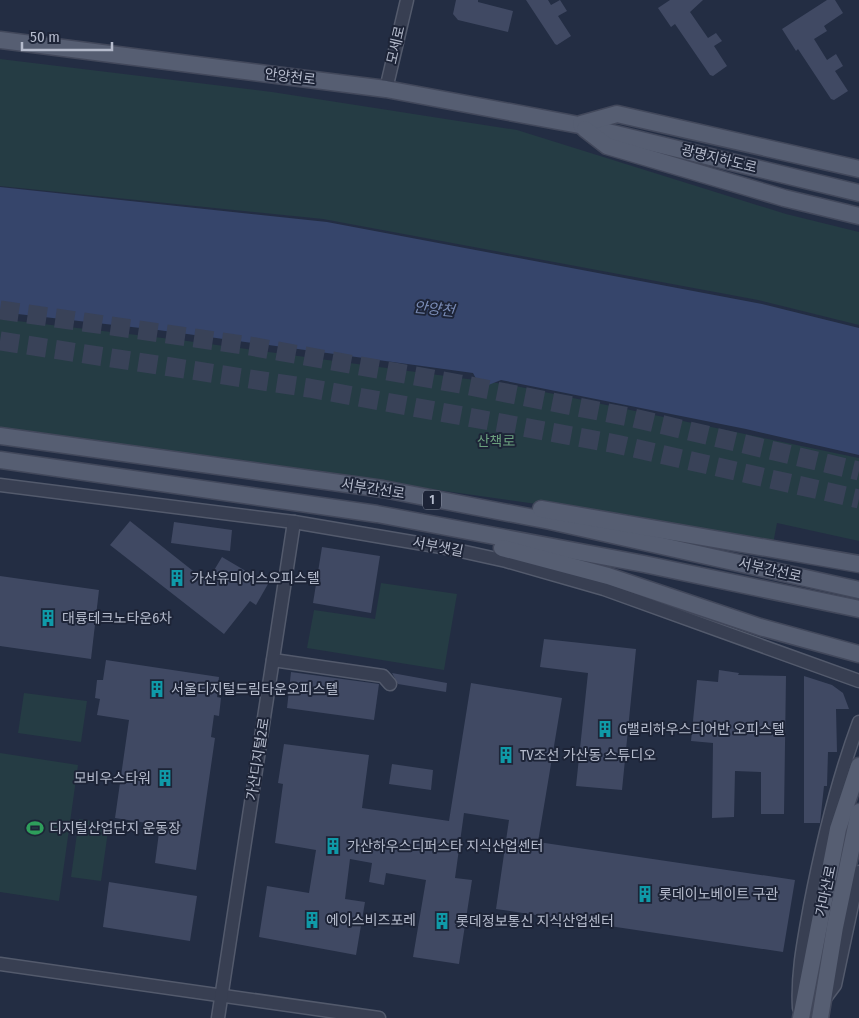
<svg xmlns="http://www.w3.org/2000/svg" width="859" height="1018" viewBox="0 0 859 1018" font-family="'Fira Sans Condensed','Noto Sans KR',sans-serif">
  <rect width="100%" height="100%" fill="#232d43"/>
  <g fill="#253c44">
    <path d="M 0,59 L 272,92 L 517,130 L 786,214 L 859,232 L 859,325 L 758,300 L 323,219 L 0,186 Z"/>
    <path d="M 0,319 L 180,340 L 511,385 L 859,458 L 859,541 L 777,523 L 773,544 L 572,509 L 0,428 Z"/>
    <path d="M 381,583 L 457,594 L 444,670 L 307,648 L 314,610 L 375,619 Z"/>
    <path d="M 24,693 L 87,701 L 81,742 L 18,733 Z"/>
    <path d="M 0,753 L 78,765 L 59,901 L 0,892 Z"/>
    <path d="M 79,819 L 109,824 L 101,881 L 71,877 Z"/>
  </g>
  <path fill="#36456b" d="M 0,187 L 327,222 L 762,304 L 859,328 L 859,455 L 746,429 L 501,380 L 481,388 L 473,373 L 158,330 L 0,312 Z"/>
  <g fill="#404963">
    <path d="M 456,0 L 478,0 L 478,2 L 513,11 L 508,32 L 458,20 L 453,14 Z"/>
    <path d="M 526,0 L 548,0 L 551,5 L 560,0 L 567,11 L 558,16 L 571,36 L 557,45 L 555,44 Z"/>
    <path d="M 670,0 L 703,0 L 690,12 L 708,38 L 716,33 L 722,41 L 714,46 L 727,66 L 713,76 L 710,75 L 675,24 L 671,27 L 658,8 Z"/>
    <path d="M 827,0 L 835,0 L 843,13 L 824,26 L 827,31 L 814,39 L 827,60 L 836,54 L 843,66 L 835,71 L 848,91 L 834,100 L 831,99 L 798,49 L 796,51 L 782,29 Z"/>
    <path d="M 130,521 L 207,582 L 222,557 L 268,584 L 256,605 L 250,601 L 224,634 L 110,545 Z"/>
    <path d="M 174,522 L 232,530 L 230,551 L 171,543 Z"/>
    <path d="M 322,547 L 380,556 L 371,613 L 313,603 Z"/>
    <path d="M 0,576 L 99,590 L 91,659 L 0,646 Z"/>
    <path d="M 544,639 L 636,649 L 622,790 L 576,786 L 588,673 L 540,667 Z"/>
    <path d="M 106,660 L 219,677 L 217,697 L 221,698 L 219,716 L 214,715 L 211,737 L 215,738 L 196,870 L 155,863 L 160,825 L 115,818 L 129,720 L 97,715 L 100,699 L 95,698 L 97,680 L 103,680 Z"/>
    <path d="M 719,670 L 739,673 L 738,675 L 786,676 L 784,814 L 761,814 L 761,772 L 735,771 L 734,817 L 712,818 L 713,743 L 691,741 L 697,680 L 718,682 Z"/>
    <path d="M 291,672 L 379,684 L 374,720 L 287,708 Z"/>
    <path d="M 392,673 L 447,683 L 446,692 L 398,684 Z"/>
    <path d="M 804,676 L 832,685 L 843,693 L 849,709 L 836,709 L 837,752 L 828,752 L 827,786 L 824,786 L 820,823 L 804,823 Z"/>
    <path d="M 471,683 L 562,698 L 538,842 L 795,880 L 783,952 L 496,909 L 509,820 L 464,813 L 455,878 L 472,880 L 459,964 L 413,957 L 426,880 L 386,873 L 384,885 L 369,882 L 372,863 L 350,859 L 345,899 L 365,902 L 356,955 L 259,937 L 267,886 L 309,893 L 316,850 L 275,843 L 283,784 L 278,783 L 284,744 L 369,755 L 362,808 L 449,821 Z"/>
    <path d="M 392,764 L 433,770 L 431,790 L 389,784 Z"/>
    <path d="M 109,882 L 197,896 L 190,941 L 103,927 Z"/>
  </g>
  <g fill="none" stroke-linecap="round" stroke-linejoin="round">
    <g stroke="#394258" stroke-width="19" stroke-dasharray="19 9" stroke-linecap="butt">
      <path d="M 0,310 L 250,346 L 460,384 L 634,418 L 859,471"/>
      <path d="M 0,341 L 309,388 L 616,444 L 859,499"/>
    </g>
    <g stroke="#535a6c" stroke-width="15">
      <g id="minor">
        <path d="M 386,89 L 407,0"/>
        <path d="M 0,485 L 294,522 L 447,548 L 506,561 L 604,589 L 859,681"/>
        <path d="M 273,660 L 383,676 L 390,684"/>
        <path d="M 0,964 L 379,1018"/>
        <path d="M 823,1001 L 835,985 L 859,872"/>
        <path d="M 799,1008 C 797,973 804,940 810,906 C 822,844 837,781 859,722"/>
        <path d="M 218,1018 L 294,522"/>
      </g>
    </g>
    <g stroke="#42485b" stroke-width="19">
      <g id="major">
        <path d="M 0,40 L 386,89 L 579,125 L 859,193"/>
        <path d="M 581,124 L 617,114 L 859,169"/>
        <path d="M 585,129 L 607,146 L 784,198 L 859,216"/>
        <path d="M 0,436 L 383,489 L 550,521 L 859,590"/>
        <path d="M 0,460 L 377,514 L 644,564 L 859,609"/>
        <path d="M 541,509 L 859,564"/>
        <path d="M 502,548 L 608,576 L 760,627 L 859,654"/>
        <path d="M 801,1018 L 838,829 L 859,766"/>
        <path d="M 820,1018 L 835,927 L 859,812"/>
      </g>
    </g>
    <use href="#minor" stroke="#383f52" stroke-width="12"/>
    <use href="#major" stroke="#565e72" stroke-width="16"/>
  </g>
  <defs>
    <g id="building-bare" transform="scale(1.35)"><path d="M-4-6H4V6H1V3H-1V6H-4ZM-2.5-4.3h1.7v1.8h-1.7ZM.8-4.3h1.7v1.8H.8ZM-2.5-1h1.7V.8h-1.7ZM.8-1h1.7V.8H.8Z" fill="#0f9aa8" stroke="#1d2437" stroke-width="2.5" paint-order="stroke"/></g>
    <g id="stadium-bare" transform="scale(1.35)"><path d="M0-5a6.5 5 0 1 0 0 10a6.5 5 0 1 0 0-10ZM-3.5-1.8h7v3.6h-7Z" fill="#2e9e5b" stroke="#1d2437" stroke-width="2.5" paint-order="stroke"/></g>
  </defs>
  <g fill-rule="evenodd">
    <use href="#building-bare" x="177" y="578"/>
    <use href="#building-bare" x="48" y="618"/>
    <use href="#building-bare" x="157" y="689"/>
    <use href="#building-bare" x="605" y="729"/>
    <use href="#building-bare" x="506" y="755"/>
    <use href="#building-bare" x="165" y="778"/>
    <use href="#stadium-bare" x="35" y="828"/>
    <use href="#building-bare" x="333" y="846"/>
    <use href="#building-bare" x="645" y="894"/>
    <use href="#building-bare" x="312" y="920"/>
    <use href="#building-bare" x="442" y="921"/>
  </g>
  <g text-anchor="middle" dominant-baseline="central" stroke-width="4" stroke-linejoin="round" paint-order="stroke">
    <rect fill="#1d2437" stroke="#878e9f" stroke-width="1" x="423" y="490.5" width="18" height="19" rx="4"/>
    <g font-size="12" font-weight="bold" fill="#b5bbcc">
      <text x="432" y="500">1</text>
    </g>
    <g font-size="14" fill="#b5bbcc" stroke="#1d2437">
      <text transform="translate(396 45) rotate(-77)">모세로</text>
      <text transform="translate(290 77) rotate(7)">안양천로</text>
      <text transform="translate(719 159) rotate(14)">광명지하도로</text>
      <text transform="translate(373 489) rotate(9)">서부간선로</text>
      <text transform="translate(438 547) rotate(11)">서부샛길</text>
      <text transform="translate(770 570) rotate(13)">서부간선로</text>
      <text transform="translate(258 759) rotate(-81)">가산디지털2로</text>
      <text transform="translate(826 891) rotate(-78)">가마산로</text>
    </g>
    <g font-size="14" fill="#6a9f7d" stroke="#1d2437">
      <text x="496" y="441">산책로</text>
    </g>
    <g font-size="14" fill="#b5bbcc" stroke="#1d2437" text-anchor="start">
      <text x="191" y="578">가산유미어스오피스텔</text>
      <text x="62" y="618">대륭테크노타운6차</text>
      <text x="171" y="689">서울디지털드림타운오피스텔</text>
      <text x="619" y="729">G밸리하우스디어반 오피스텔</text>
      <text x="520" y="755">TV조선 가산동 스튜디오</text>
      <text x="151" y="778" text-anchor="end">모비우스타워</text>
      <text x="49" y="828">디지털산업단지 운동장</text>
      <text x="347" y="846">가산하우스디퍼스타 지식산업센터</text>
      <text x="659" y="894">롯데이노베이트 구관</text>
      <text x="326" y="920">에이스비즈포레</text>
      <text x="456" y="921">롯데정보통신 지식산업센터</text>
    </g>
    <g font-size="15" font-style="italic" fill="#7a8cb6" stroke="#1d2437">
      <text transform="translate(434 309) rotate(6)">안양천</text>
    </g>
  </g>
  <path d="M22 42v8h90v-8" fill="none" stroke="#b5bbcc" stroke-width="2.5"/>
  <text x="30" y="42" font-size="15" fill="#b5bbcc" stroke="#1d2437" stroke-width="4" paint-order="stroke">50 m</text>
</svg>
